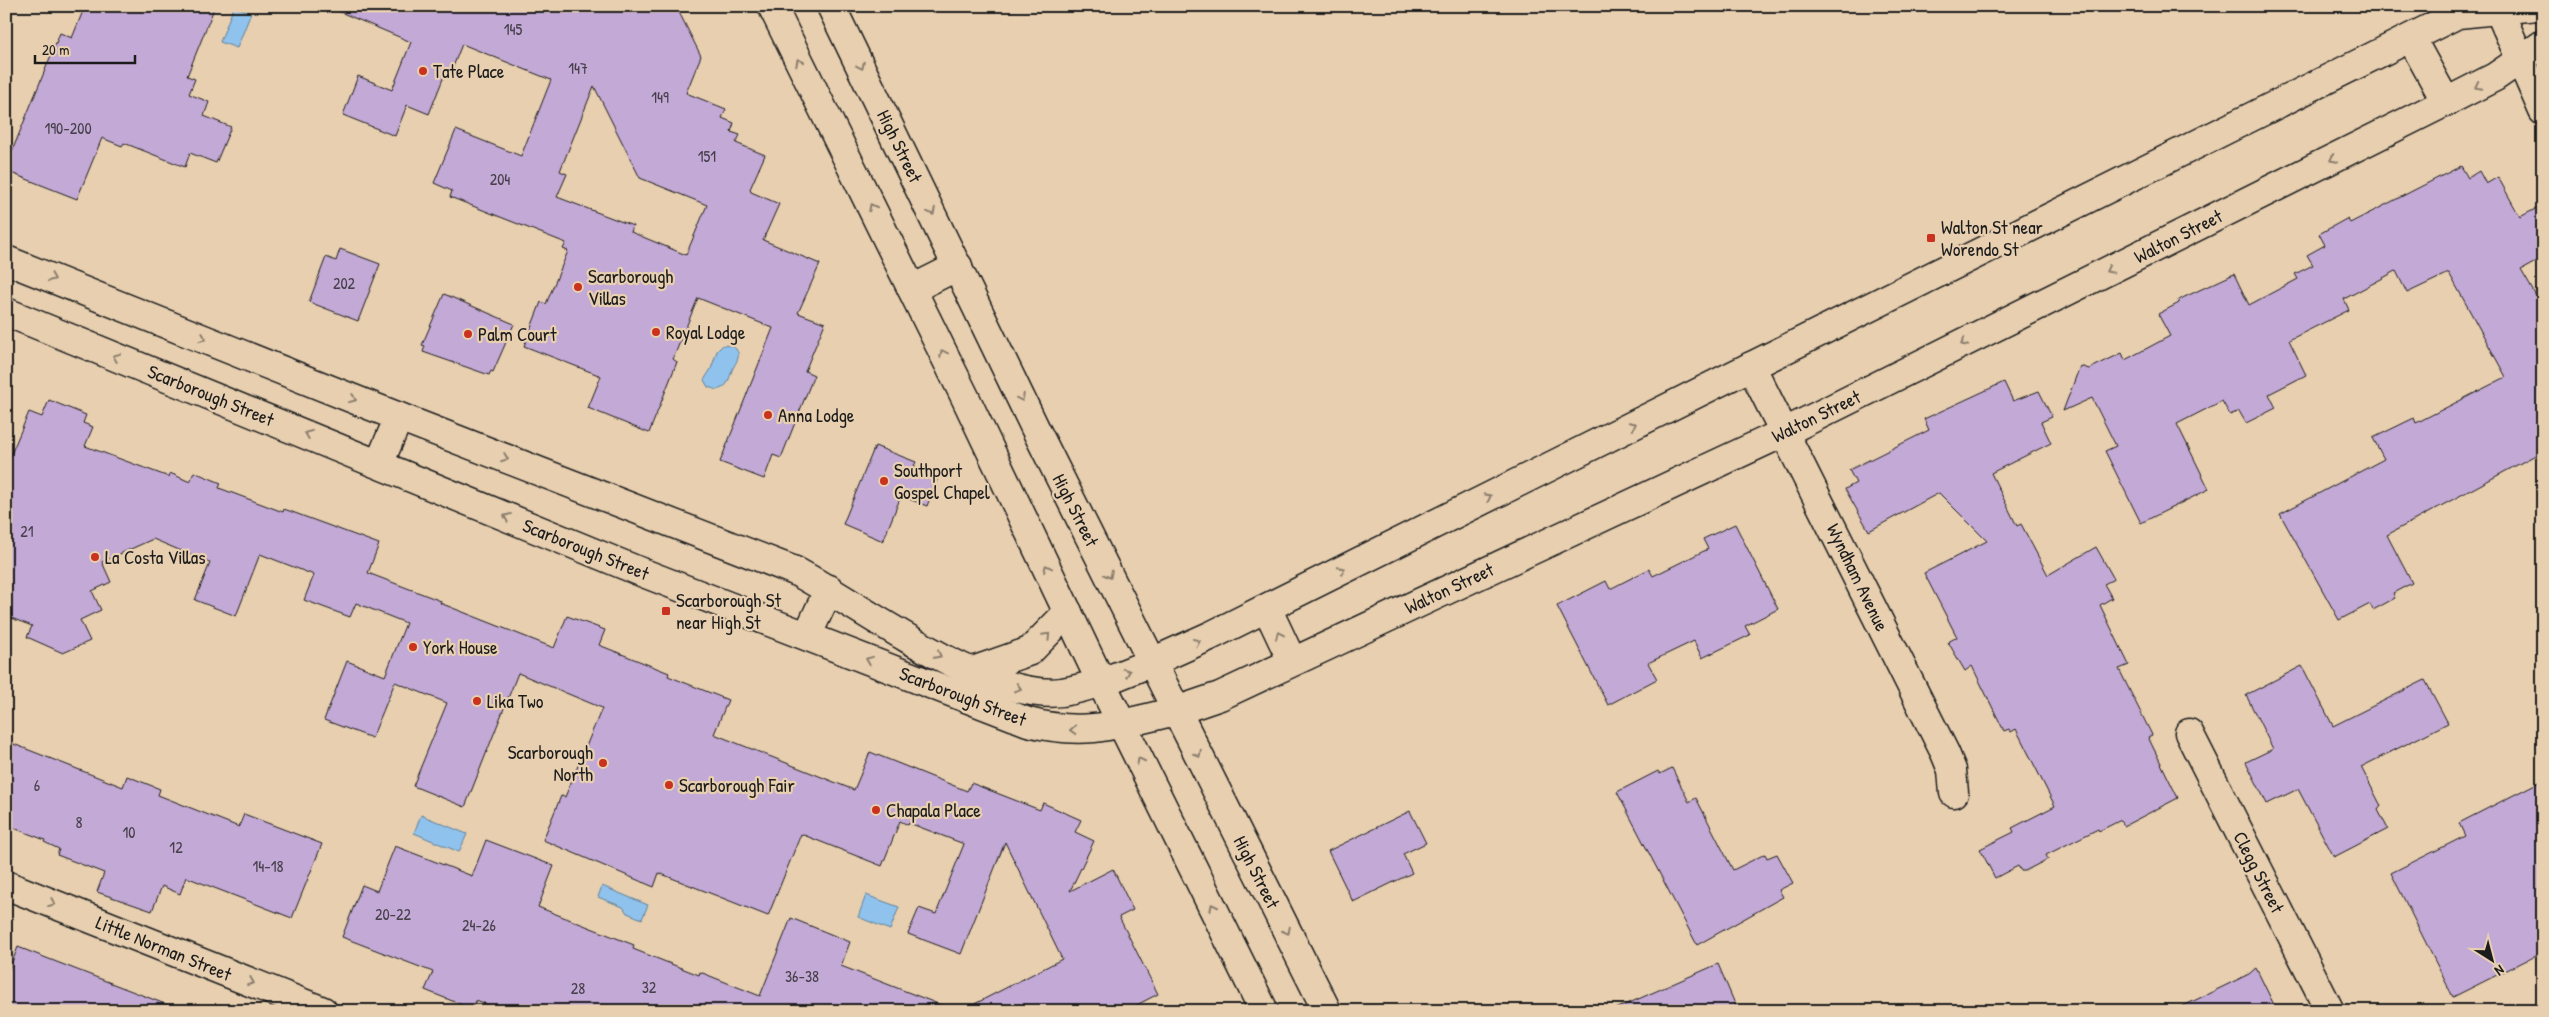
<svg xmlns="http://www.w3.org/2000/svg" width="2549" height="1017" viewBox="0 0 2549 1017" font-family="'Patrick Hand',sans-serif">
  <rect width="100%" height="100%" fill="#e7cfb0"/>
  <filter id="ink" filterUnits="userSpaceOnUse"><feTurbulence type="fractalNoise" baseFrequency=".02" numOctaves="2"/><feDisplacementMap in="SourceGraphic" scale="10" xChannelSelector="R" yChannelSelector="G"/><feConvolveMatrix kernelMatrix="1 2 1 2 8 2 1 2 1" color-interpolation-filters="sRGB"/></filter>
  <g filter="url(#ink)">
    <g fill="#8fc2ec" stroke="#618099">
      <path d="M 234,6 L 251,13 L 237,48 L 220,42 Z"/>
      <path d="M 723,345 L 733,346 C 742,354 738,359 733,368 C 728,379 730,386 717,390 L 708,387 L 704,380 L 711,369 L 717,351 Z"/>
      <path d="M 421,815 L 467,834 L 459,852 L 414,833 Z"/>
      <path d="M 602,886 L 648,905 L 642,919 L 627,913 L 623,907 L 598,897 Z"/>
      <path d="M 866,895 L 899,907 L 890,930 L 858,917 Z"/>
    </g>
    <g fill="#c3a9d6" stroke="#1c1c1c" fill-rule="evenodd">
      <path d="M 85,6 L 215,6 L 187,76 L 195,79 L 189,94 L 209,102 L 204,116 L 231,127 L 216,163 L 190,153 L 185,167 L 124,143 L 122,146 L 102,138 L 77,199 L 6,171 L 6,166 L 60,33 L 72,38 Z"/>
      <path d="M 326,6 L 676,6 L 701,56 L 686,93 L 726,109 L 722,118 L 734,123 L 731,132 L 740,135 L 736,143 L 765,155 L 750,189 L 751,192 L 779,204 L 763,240 L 820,264 L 798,313 L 825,323 L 805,371 L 814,375 L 781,458 L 773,455 L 764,479 L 720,462 L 773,328 L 698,298 L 673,359 L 677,362 L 649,433 L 588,408 L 601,376 L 524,346 L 541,302 L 546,304 L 568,251 L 563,249 L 566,243 L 450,197 L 452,191 L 434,183 L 456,130 L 521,156 L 551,80 L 462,44 L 451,72 L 446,71 L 429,114 L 407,105 L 395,136 L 343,115 L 358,76 L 392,90 L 411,42 ZM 594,86 L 640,178 L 707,205 L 686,255 L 631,232 L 633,226 L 557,197 L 567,174 L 560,171 Z"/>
      <path d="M 2461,166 L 2468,178 L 2479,171 L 2486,184 L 2498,177 L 2520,217 L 2543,205 L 2543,258 L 2521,270 L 2543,308 L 2543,451 L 2387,535 L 2412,583 L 2393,593 L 2395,598 L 2373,610 L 2370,604 L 2339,620 L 2280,514 L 2384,459 L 2373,438 L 2414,418 L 2416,423 L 2506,377 L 2449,273 L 2407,293 L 2396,271 L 2344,299 L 2349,310 L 2289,340 L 2306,375 L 2269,394 L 2276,408 L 2246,423 L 2239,411 L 2230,415 L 2222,401 L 2177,424 L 2209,489 L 2141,523 L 2105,451 L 2116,446 L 2092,398 L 2063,411 L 2080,366 L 2089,369 L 2122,353 L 2125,360 L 2170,336 L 2158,314 L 2179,303 L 2178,300 L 2234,274 L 2249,305 L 2298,279 L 2295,274 L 2313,265 L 2307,255 L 2325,245 L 2319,234 L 2348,218 L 2350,223 Z"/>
      <path d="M 340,249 L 380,264 L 358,321 L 309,302 L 326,257 L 336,261 Z"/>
      <path d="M 444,294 L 514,324 L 493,372 L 491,371 L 489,375 L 423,352 L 425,346 L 422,345 Z"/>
      <path d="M 2004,382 L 2013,401 L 2039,391 L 2052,417 L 2041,422 L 2051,443 L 1991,473 L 2017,526 L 2021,524 L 2048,575 L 2096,547 L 2114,579 L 2104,584 L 2112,598 L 2100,605 L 2129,665 L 2119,669 L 2152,735 L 2148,737 L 2178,798 L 2124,826 L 2121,820 L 2099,831 L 2098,829 L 2046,855 L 2048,859 L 2025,871 L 2021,871 L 2018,866 L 1995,878 L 1980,849 L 2014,832 L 2012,828 L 2055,806 L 2016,729 L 2011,732 L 2009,729 L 2004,731 L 1972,666 L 1965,671 L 1948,642 L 1957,637 L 1924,573 L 1987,541 L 1939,493 L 1869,531 L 1845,489 L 1856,483 L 1849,470 L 1929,430 L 1924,419 Z"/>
      <path d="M 49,400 L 86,415 L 83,423 L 93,427 L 85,446 L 169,477 L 170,473 L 190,482 L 194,472 L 221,483 L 219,488 L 283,512 L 284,509 L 379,544 L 368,573 L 441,601 L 440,603 L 554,648 L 567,616 L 605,630 L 599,645 L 669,673 L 668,676 L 728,700 L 714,734 L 854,790 L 870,752 L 967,791 L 971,783 L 1040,810 L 1043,803 L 1081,820 L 1075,832 L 1094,841 L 1070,891 L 1113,869 L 1133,910 L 1119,917 L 1158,994 L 1125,1011 L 961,1011 L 1062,959 L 1005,842 L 961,954 L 908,934 L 919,908 L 936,914 L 964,844 L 909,823 L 908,825 L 900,821 L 882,866 L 801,834 L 768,916 L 659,873 L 654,887 L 543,840 L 561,796 L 565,797 L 602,708 L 518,673 L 465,807 L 413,786 L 447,703 L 395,682 L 372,738 L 324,720 L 347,661 L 385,676 L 406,623 L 356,603 L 350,617 L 304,600 L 314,575 L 260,554 L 236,616 L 195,600 L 210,563 L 153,539 L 102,562 L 111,582 L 92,591 L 101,610 L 80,620 L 90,641 L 63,653 L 27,637 L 32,626 L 6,616 L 6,466 L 29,412 L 42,417 Z"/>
      <path d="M 875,446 L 916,462 L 914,466 L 938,477 L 927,506 L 901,496 L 883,541 L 843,524 Z"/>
      <path d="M 1735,524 L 1778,609 L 1745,626 L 1750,635 L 1702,658 L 1694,641 L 1648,663 L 1657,679 L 1608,705 L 1557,606 L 1606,581 L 1610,589 L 1649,569 L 1653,576 L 1708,549 L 1703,539 Z"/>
      <path d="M 2302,666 L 2333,726 L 2425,680 L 2448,723 L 2361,767 L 2381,806 L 2378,810 L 2388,829 L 2334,857 L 2298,789 L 2267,804 L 2246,762 L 2273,749 L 2246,695 Z"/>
      <path d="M 6,741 L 123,787 L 127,776 L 160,789 L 158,795 L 239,827 L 244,814 L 322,844 L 292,918 L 186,877 L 180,894 L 162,886 L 152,911 L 97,892 L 104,873 L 57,855 L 59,849 L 44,842 L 45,840 L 6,825 Z"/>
      <path d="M 1672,768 L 1689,802 L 1696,798 L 1733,870 L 1765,854 L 1767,858 L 1777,854 L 1793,883 L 1779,890 L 1783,897 L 1697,945 L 1617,792 L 1658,771 L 1660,774 Z"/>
      <path d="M 2543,780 L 2543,952 L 2453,997 L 2391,873 L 2465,836 L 2459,823 Z"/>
      <path d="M 1410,811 L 1426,843 L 1403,854 L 1412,873 L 1353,902 L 1328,851 Z"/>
      <path d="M 486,840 L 554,866 L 538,907 L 634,945 L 633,949 L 699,975 L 700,972 L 760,996 L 791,918 L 850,942 L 841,966 L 951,1009 L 950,1011 L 504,1011 L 476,1000 L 472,1009 L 425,990 L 433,972 L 342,937 L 362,885 L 377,891 L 395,846 L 472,876 Z"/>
      <path d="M 18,947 L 178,1009 L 177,1011 L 6,1011 L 6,977 Z"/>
      <path d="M 1718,964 L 1738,1011 L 1611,1011 Z"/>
      <path d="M 2256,968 L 2277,1011 L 2173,1011 L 2249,974 Z"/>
    </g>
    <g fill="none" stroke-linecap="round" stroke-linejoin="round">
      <g stroke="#1c1c1c" stroke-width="31">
        <g id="minor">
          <path d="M 2497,6 L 2543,111"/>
          <path d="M 2411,38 L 2446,102"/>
          <path d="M 912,289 L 958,266"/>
          <path d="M 1751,366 L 1945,753 L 1952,770 L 1954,793"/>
          <path d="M 379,464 L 399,417"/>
          <path d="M 1267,608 L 1292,661"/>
          <path d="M 807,636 L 829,589"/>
          <path d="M 1152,662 L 1210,636 L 2458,14 L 2537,6"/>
          <path d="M 1176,711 L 1220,696 L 1785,432 L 2446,102 L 2495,77 L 2543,44"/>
          <path d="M 2189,733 L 2330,1011"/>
          <path d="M 6,885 L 323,1011"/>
        </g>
      </g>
      <g stroke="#1c1c1c" stroke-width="31">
        <g id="major">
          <path d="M 772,6 L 965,397 L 1101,682 L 1264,1011"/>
          <path d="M 831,6 L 1036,430 L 1327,1011"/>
          <path d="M 6,260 L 371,406 L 795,571 C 862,606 986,702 1062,692 C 1093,687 1123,674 1152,662"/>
          <path d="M 6,312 L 646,574 L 1028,722 C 1085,737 1121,724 1176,711"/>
          <path d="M 973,671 L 1030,651 L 1068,612"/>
        </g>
      </g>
      <use href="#minor" stroke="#e7cfb0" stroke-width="28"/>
      <use href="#major" stroke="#e7cfb0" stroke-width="28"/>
    </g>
    <defs><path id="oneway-chevron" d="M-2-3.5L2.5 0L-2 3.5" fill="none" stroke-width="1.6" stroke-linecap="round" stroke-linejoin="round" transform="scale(1.25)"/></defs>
    <g stroke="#8c7e6d">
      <use href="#oneway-chevron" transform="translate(799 62) rotate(-117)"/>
      <use href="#oneway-chevron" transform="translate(861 66) rotate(64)"/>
      <use href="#oneway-chevron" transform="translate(2478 86) rotate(153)"/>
      <use href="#oneway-chevron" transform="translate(2333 159) rotate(153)"/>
      <use href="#oneway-chevron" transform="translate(872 207) rotate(-117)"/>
      <use href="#oneway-chevron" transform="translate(932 212) rotate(64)"/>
      <use href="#oneway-chevron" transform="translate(2109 270) rotate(153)"/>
      <use href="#oneway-chevron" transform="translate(52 278) rotate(22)"/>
      <use href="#oneway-chevron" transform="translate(203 338) rotate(22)"/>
      <use href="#oneway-chevron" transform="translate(1964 343) rotate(153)"/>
      <use href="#oneway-chevron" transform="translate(943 353) rotate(-116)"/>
      <use href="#oneway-chevron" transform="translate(116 357) rotate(-158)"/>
      <use href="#oneway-chevron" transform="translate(1021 398) rotate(64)"/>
      <use href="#oneway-chevron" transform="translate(353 399) rotate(22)"/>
      <use href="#oneway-chevron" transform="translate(1633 425) rotate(-27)"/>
      <use href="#oneway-chevron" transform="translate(308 434) rotate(-158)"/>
      <use href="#oneway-chevron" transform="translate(505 458) rotate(21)"/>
      <use href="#oneway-chevron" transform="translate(1488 497) rotate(-27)"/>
      <use href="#oneway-chevron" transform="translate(507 517) rotate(-157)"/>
      <use href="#oneway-chevron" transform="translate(1047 568) rotate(-115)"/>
      <use href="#oneway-chevron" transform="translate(1342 570) rotate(-27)"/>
      <use href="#oneway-chevron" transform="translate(1109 575) rotate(63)"/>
      <use href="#oneway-chevron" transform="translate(1279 635) rotate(-115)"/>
      <use href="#oneway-chevron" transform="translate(1047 636) rotate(-46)"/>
      <use href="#oneway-chevron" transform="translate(1197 642) rotate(-24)"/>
      <use href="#oneway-chevron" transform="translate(938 655) rotate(28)"/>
      <use href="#oneway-chevron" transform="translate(869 660) rotate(-158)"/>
      <use href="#oneway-chevron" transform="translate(1127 672) rotate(-21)"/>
      <use href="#oneway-chevron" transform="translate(1018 688) rotate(16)"/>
      <use href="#oneway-chevron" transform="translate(1073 730) rotate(177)"/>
      <use href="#oneway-chevron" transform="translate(1198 754) rotate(64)"/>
      <use href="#oneway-chevron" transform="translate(1140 761) rotate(-117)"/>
      <use href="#oneway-chevron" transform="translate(52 903) rotate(22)"/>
      <use href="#oneway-chevron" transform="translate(1213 907) rotate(-117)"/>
      <use href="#oneway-chevron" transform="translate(1287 931) rotate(63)"/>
      <use href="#oneway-chevron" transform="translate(251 982) rotate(22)"/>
    </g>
  </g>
  <g fill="#c8321e" stroke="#e7cfb0" stroke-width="2">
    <circle cx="423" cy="71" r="5"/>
    <rect x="1926" y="233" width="10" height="10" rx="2.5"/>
    <circle cx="578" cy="287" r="5"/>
    <circle cx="656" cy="332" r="5"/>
    <circle cx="468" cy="334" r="5"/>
    <circle cx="768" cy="415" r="5"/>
    <circle cx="884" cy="481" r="5"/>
    <circle cx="95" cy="557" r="5"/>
    <rect x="661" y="606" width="10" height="10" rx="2.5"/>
    <circle cx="413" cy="647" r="5"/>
    <circle cx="477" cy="701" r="5"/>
    <circle cx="603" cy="763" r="5"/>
    <circle cx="669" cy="785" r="5"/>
    <circle cx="876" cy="810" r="5"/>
  </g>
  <g text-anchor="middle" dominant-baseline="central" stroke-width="4.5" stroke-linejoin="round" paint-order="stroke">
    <g font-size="16" fill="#463f4a">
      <text x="513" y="29">145</text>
      <text x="578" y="68">147</text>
      <text x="660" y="97">149</text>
      <text x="68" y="128">190-200</text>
      <text x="707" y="156">151</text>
      <text x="500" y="179">204</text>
      <text x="344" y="283">202</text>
      <text x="27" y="531">21</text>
      <text x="37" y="785">6</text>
      <text x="79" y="822">8</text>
      <text x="129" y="832">10</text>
      <text x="176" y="847">12</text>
      <text x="268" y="866">14-18</text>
      <text x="393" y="914">20-22</text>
      <text x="479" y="925">24-26</text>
      <text x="802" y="976">36-38</text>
      <text x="649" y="987">32</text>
      <text x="578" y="988">28</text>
    </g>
    <g font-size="19" fill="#1c1c1c" stroke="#e7cfb0" text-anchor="start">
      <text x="433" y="71">Tate Place</text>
      <text x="1941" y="227">Walton St near<tspan x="1941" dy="22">Worendo St</tspan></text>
      <text x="588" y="276">Scarborough<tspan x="588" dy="22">Villas</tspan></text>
      <text x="666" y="332">Royal Lodge</text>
      <text x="478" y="334">Palm Court</text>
      <text x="778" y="415">Anna Lodge</text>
      <text x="894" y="470">Southport<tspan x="894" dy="22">Gospel Chapel</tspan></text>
      <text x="105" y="557">La Costa Villas</text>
      <text x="676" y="600">Scarborough St<tspan x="676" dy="22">near High St</tspan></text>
      <text x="423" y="647">York House</text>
      <text x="487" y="701">Lika Two</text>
      <text x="593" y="752" text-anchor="end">Scarborough<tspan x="593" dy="22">North</tspan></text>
      <text x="679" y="785">Scarborough Fair</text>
      <text x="886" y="810">Chapala Place</text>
    </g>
    <g font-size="19" fill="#1c1c1c" stroke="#e7cfb0">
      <text transform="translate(900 146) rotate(64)">High Street</text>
      <text transform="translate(2178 236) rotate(-27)">Walton Street</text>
      <text transform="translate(211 395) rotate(22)">Scarborough Street</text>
      <text transform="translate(1816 416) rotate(-26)">Walton Street</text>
      <text transform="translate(1076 510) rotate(63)">High Street</text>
      <text transform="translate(586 549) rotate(22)">Scarborough Street</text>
      <text transform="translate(1858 577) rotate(64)">Wyndham Avenue</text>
      <text transform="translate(1449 588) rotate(-25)">Walton Street</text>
      <text transform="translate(963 696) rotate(21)">Scarborough Street</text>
      <text transform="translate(1257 872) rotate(63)">High Street</text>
      <text transform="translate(2259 872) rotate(63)">Clegg Street</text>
      <text transform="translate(164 948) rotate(22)">Little Norman Street</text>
    </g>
  </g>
  <rect width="2549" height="1017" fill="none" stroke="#e7cfb0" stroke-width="25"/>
  <rect x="12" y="12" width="2524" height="992" fill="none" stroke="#1c1c1c" stroke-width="2" filter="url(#ink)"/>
  <g transform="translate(2492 960) rotate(144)" stroke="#e7cfb0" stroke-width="4" paint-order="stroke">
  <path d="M0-4L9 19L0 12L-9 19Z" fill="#1c1c1c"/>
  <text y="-8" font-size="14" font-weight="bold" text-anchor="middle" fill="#1c1c1c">N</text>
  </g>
  <path d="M35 55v8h100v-8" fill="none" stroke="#1c1c1c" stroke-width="2.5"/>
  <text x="42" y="55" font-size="15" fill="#1c1c1c" stroke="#e7cfb0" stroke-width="4" paint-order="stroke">20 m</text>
</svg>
